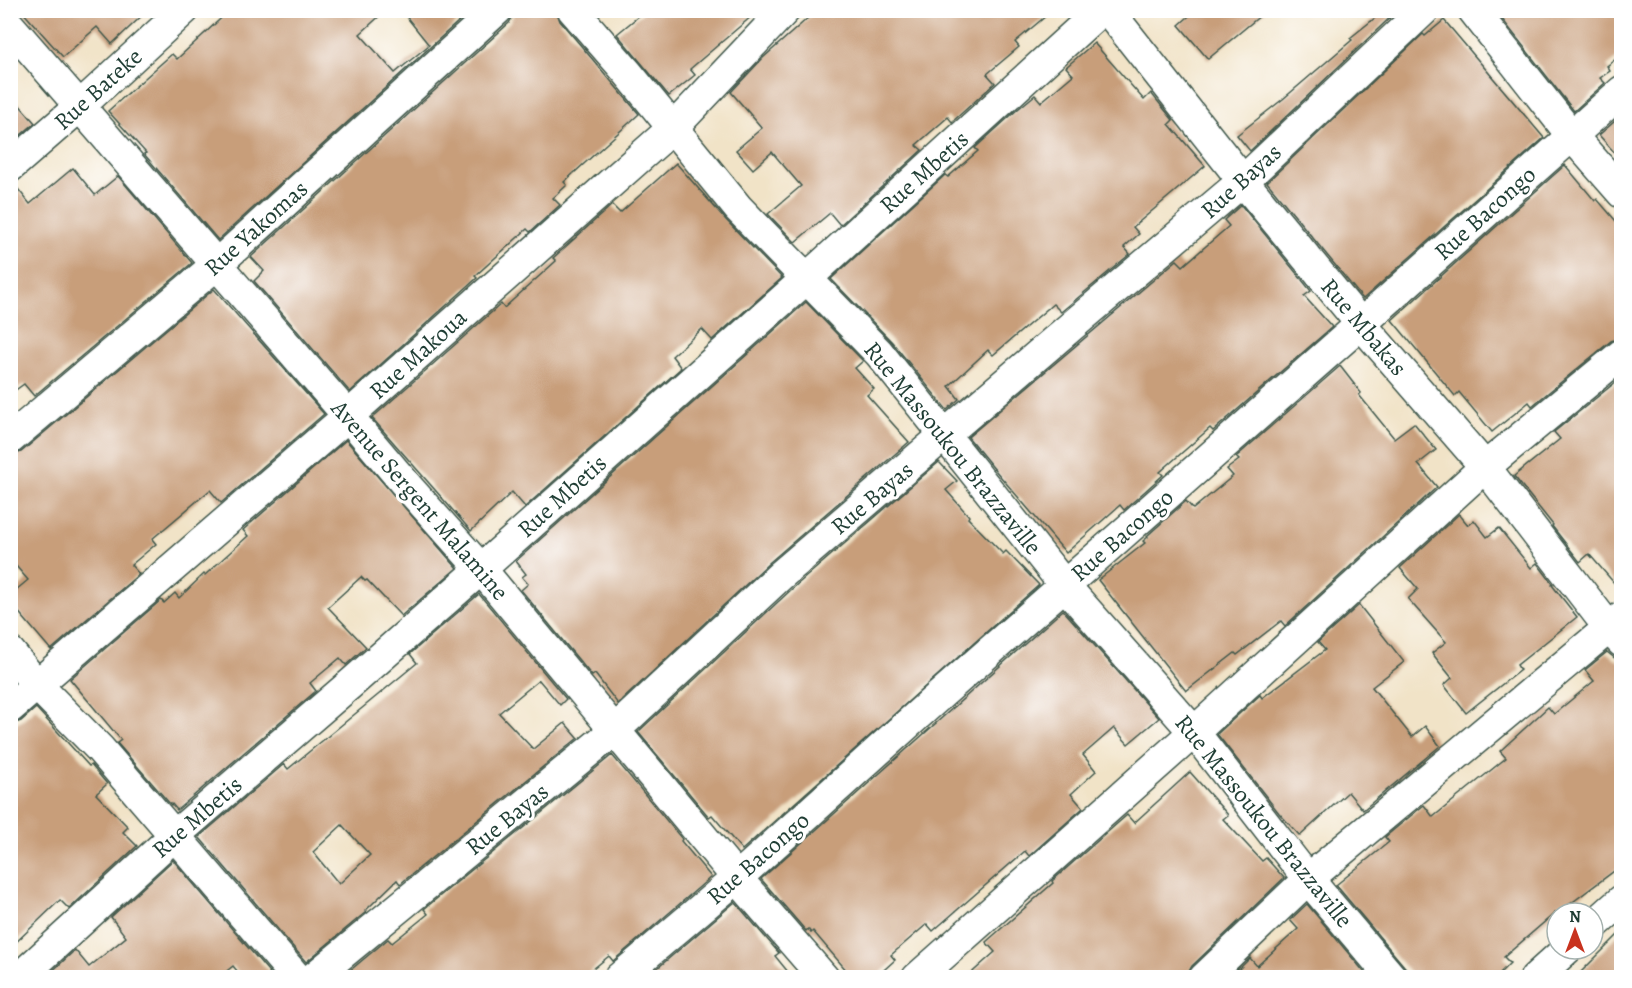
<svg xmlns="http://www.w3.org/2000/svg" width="1632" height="988" viewBox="0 0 1632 988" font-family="Alegreya,serif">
  <rect width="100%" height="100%" fill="#fff"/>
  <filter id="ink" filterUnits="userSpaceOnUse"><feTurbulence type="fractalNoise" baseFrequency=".0167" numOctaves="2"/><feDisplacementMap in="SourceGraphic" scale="12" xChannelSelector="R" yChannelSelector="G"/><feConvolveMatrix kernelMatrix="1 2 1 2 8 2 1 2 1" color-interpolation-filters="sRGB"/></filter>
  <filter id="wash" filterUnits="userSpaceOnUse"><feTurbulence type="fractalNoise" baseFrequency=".008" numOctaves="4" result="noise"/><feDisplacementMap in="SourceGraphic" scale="24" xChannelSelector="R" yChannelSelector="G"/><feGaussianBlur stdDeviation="1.35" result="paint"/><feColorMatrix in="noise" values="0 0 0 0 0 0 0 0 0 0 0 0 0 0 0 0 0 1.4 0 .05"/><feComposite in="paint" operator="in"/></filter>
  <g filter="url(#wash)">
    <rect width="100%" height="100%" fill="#f1e3c7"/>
    <g id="blocks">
      <g fill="#c89e7a" fill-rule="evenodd">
        <path d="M 21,10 L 148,10 L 112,44 L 97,27 L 63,57 Z"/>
        <path d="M 230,10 L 386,10 L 360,34 L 395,73 L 429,45 L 401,10 L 471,10 L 218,240 L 144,154 L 146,153 L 108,111 L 172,54 L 177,59 Z"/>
        <path d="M 514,10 L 556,10 L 560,21 L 639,114 L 564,182 L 567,185 L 553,198 L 560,205 L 530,232 L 527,229 L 475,276 L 477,278 L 350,392 L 254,281 L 264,271 L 251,257 L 509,23 L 513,16 Z"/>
        <path d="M 759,10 L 690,69 L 695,75 L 669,96 L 617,34 L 645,11 Z"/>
        <path d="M 817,10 L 1053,10 L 1015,42 L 1019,47 L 987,74 L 995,83 L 952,122 L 948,117 L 916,145 L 922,150 L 840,225 L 830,213 L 795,242 L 768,214 L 801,186 L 772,152 L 753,169 L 736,150 L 762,128 L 731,92 L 763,58 Z"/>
        <path d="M 1196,10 L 1267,10 L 1208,59 L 1179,25 Z"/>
        <path d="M 1385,10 L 1398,10 L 1250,151 L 1237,135 L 1283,99 L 1352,40 L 1350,38 Z"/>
        <path d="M 1495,10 L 1622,10 L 1622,54 L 1607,66 L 1610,71 L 1600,78 L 1605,83 L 1574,111 Z"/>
        <path d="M 1444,20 L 1544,138 L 1363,299 L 1267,182 L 1423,34 L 1425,36 Z"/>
        <path d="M 1094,43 L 1144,100 L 1151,93 L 1173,120 L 1169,124 L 1205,166 L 1133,227 L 1139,234 L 1124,247 L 1130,254 L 1061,312 L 1053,304 L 993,355 L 988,350 L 949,386 L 959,399 L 947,410 L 892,342 L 831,279 L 945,175 L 948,177 L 978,151 L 975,148 L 1018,109 L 1035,95 L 1041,102 L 1073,75 L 1066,67 Z"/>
        <path d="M 10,94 L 35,123 L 10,144 Z"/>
        <path d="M 1622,115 L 1622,161 L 1599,135 Z"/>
        <path d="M 676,163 L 726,220 L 782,278 L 712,340 L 702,329 L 672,356 L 681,368 L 525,507 L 512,492 L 471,531 L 372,418 L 501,304 L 504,308 L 556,261 L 553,258 L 612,205 L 620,213 Z"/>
        <path d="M 1565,165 L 1595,201 L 1597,199 L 1622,228 L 1622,337 L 1611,341 L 1532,406 L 1529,402 L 1492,432 L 1459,392 L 1455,396 L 1392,320 Z"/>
        <path d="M 73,168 L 95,195 L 118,176 L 192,263 L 34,396 L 24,384 L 10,394 L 10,184 L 14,184 L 30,204 Z"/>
        <path d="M 1241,205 L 1311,291 L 1304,296 L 1332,327 L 1213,431 L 1210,428 L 1160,472 L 1163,475 L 1124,510 L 1120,505 L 1066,553 L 1000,476 L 968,437 L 1177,260 L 1183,266 L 1229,226 L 1224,220 Z"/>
        <path d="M 214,289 L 324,414 L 221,503 L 210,490 L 152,539 L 156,544 L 131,565 L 139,574 L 51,650 L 10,602 L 10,595 L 28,580 L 10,559 L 10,456 L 21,452 Z"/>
        <path d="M 806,302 L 863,361 L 855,368 L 874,389 L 867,395 L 909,442 L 770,562 L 618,704 L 595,674 L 592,676 L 521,590 L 528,584 L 522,577 L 526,574 L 516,561 Z"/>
        <path d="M 1340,366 L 1361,393 L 1359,395 L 1394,438 L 1414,423 L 1436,450 L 1418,464 L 1437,487 L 1285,626 L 1281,621 L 1237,655 L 1235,653 L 1186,691 L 1098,580 L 1145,543 L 1143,541 L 1148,537 L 1147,536 L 1186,501 L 1193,509 L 1233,476 L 1227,469 L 1239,460 L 1236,457 Z"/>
        <path d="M 1622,377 L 1622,592 L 1589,554 L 1580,562 L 1552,526 L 1553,525 L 1514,476 L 1560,439 L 1554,432 Z"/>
        <path d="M 346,440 L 457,568 L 401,616 L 367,580 L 365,581 L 361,577 L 328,607 L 366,647 L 346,665 L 340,658 L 310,683 L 316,691 L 177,810 L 172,804 L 171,805 L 117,743 L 121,740 L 70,679 L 161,600 L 164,603 L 175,593 L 179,598 L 204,574 L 205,575 L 248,536 L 243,530 Z"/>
        <path d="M 939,462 L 957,481 L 946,490 L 969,516 L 968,518 L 1003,554 L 1006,551 L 1039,585 L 742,850 L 712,815 L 709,817 L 638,732 L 793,588 Z"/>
        <path d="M 1459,514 L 1468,525 L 1474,520 L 1487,537 L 1499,528 L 1531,568 L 1537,563 L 1553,584 L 1552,585 L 1577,617 L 1517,665 L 1520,670 L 1466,713 L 1444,685 L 1452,678 L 1432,653 L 1446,642 L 1408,599 L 1418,589 L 1400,568 Z"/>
        <path d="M 479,594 L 566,699 L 560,705 L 539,680 L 499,713 L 533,749 L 565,723 L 578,738 L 400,884 L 397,880 L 365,911 L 366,912 L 306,962 L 199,837 L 284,764 L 288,769 L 417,663 L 410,654 ZM 342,825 L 370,855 L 339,884 L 313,852 Z"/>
        <path d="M 1359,605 L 1404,662 L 1372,687 L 1412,737 L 1425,726 L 1440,746 L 1363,810 L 1348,792 L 1300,836 L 1279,813 L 1217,734 L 1260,695 L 1262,698 L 1325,650 L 1318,642 Z"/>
        <path d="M 1063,610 L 1159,718 L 1128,744 L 1114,728 L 1083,755 L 1096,771 L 1071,794 L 1083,808 L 1029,856 L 1025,851 L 933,931 L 927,924 L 891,955 L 895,960 L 875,978 L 853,978 L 813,931 L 811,933 L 808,929 L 806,931 L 761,879 Z"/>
        <path d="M 1607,652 L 1622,664 L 1622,865 L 1558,913 L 1555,913 L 1504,957 L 1510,963 L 1495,978 L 1414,978 L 1336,885 L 1389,842 L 1385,837 L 1424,805 L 1433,817 L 1506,758 L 1500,751 L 1548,707 L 1554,714 L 1594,681 L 1585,670 Z"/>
        <path d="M 36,708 L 89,766 L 91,765 L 107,784 L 96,794 L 128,827 L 123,832 L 137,846 L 69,909 L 60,900 L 10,948 L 10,725 L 21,721 Z"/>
        <path d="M 612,755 L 682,839 L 681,841 L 711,877 L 613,961 L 609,956 L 582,978 L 341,978 L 388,939 L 392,943 L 428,914 L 424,909 Z"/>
        <path d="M 1190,772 L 1228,815 L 1223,819 L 1262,861 L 1266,858 L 1284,878 L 1192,966 L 1188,973 L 1187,978 L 966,978 L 995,952 L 986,942 L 1053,883 L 1052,881 L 1127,815 L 1134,823 Z"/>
        <path d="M 173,860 L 274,978 L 243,978 L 233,966 L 218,978 L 45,978 L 75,950 L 89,967 L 126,937 L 111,917 Z"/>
        <path d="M 735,902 L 779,953 L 775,956 L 793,978 L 646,978 Z"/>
        <path d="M 1307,904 L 1365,973 L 1360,978 L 1230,978 L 1250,958 L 1257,966 L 1298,929 L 1290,920 Z"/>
        <path d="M 1622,931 L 1622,978 L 1575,978 Z"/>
      </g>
    </g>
  </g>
  <g filter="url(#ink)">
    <use href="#blocks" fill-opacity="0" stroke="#3e564a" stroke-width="1.5"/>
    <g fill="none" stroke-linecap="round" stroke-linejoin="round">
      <g stroke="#3e564a" stroke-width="33">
        <g id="street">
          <path d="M 573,10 L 627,72 L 738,208 L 879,353 L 1065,586 L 1194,732 L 1308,879 L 1392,978"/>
          <path d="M 1108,10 L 1243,181 L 1361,324 L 1485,467 L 1609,628 L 1622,642"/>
          <path d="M 1473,10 L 1572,136 L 1622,193"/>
          <path d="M 10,26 L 348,416 L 408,487 L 481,569 L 737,878 L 824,978"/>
          <path d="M 10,167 L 79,107 L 184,10"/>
          <path d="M 10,439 L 216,265 L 497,10"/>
          <path d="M 10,652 L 37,685 L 100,749 L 297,978"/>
          <path d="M 10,708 L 348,416 L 673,128 L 785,10"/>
          <path d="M 1593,926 L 1622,900"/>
          <path d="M 19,978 L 174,836 L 355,680 L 481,569 L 806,279 L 1101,10"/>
          <path d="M 313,978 L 615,730 L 781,575 L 1081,318 L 1243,181 L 1424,10"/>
          <path d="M 619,978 L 737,878 L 931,703 L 1361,324 L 1622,91"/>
          <path d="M 917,978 L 1194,732 L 1485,467 L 1622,354"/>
          <path d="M 1204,978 L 1308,879 L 1622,617"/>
          <path d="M 1535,978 L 1567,949"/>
        </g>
      </g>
      <use href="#street" stroke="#fff" stroke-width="30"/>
    </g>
  </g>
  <g text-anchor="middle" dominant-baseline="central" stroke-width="6" stroke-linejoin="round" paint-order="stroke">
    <g font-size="24" fill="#1f3d34" stroke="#fff">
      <text transform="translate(98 89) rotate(-42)">Rue Bateke</text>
      <text transform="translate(924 172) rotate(-42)">Rue Mbetis</text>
      <text transform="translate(1241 181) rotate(-42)">Rue Bayas</text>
      <text transform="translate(1485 213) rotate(-42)">Rue Bacongo</text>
      <text transform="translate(256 228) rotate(-42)">Rue Yakomas</text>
      <text transform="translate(1364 327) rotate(50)">Rue Mbakas</text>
      <text transform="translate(418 354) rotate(-42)">Rue Makoua</text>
      <text transform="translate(953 448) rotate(51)">Rue Massoukou Brazzaville</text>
      <text transform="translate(562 496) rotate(-42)">Rue Mbetis</text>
      <text transform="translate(872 498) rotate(-40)">Rue Bayas</text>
      <text transform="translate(420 500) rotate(49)">Avenue Sergent Malamine</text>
      <text transform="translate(1122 535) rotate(-41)">Rue Bacongo</text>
      <text transform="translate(197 817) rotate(-41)">Rue Mbetis</text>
      <text transform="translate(507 819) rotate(-39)">Rue Bayas</text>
      <text transform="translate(1264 821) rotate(51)">Rue Massoukou Brazzaville</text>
      <text transform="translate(758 858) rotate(-41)">Rue Bacongo</text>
    </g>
  </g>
  <rect width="1632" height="988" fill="none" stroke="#fff" stroke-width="36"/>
  <g transform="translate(1575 931)"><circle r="28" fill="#ffffff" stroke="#a5b1ae" stroke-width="1.5"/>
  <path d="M0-4.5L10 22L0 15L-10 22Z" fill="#c8321e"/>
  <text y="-9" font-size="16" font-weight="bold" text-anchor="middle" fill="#1f3d34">N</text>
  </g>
</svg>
